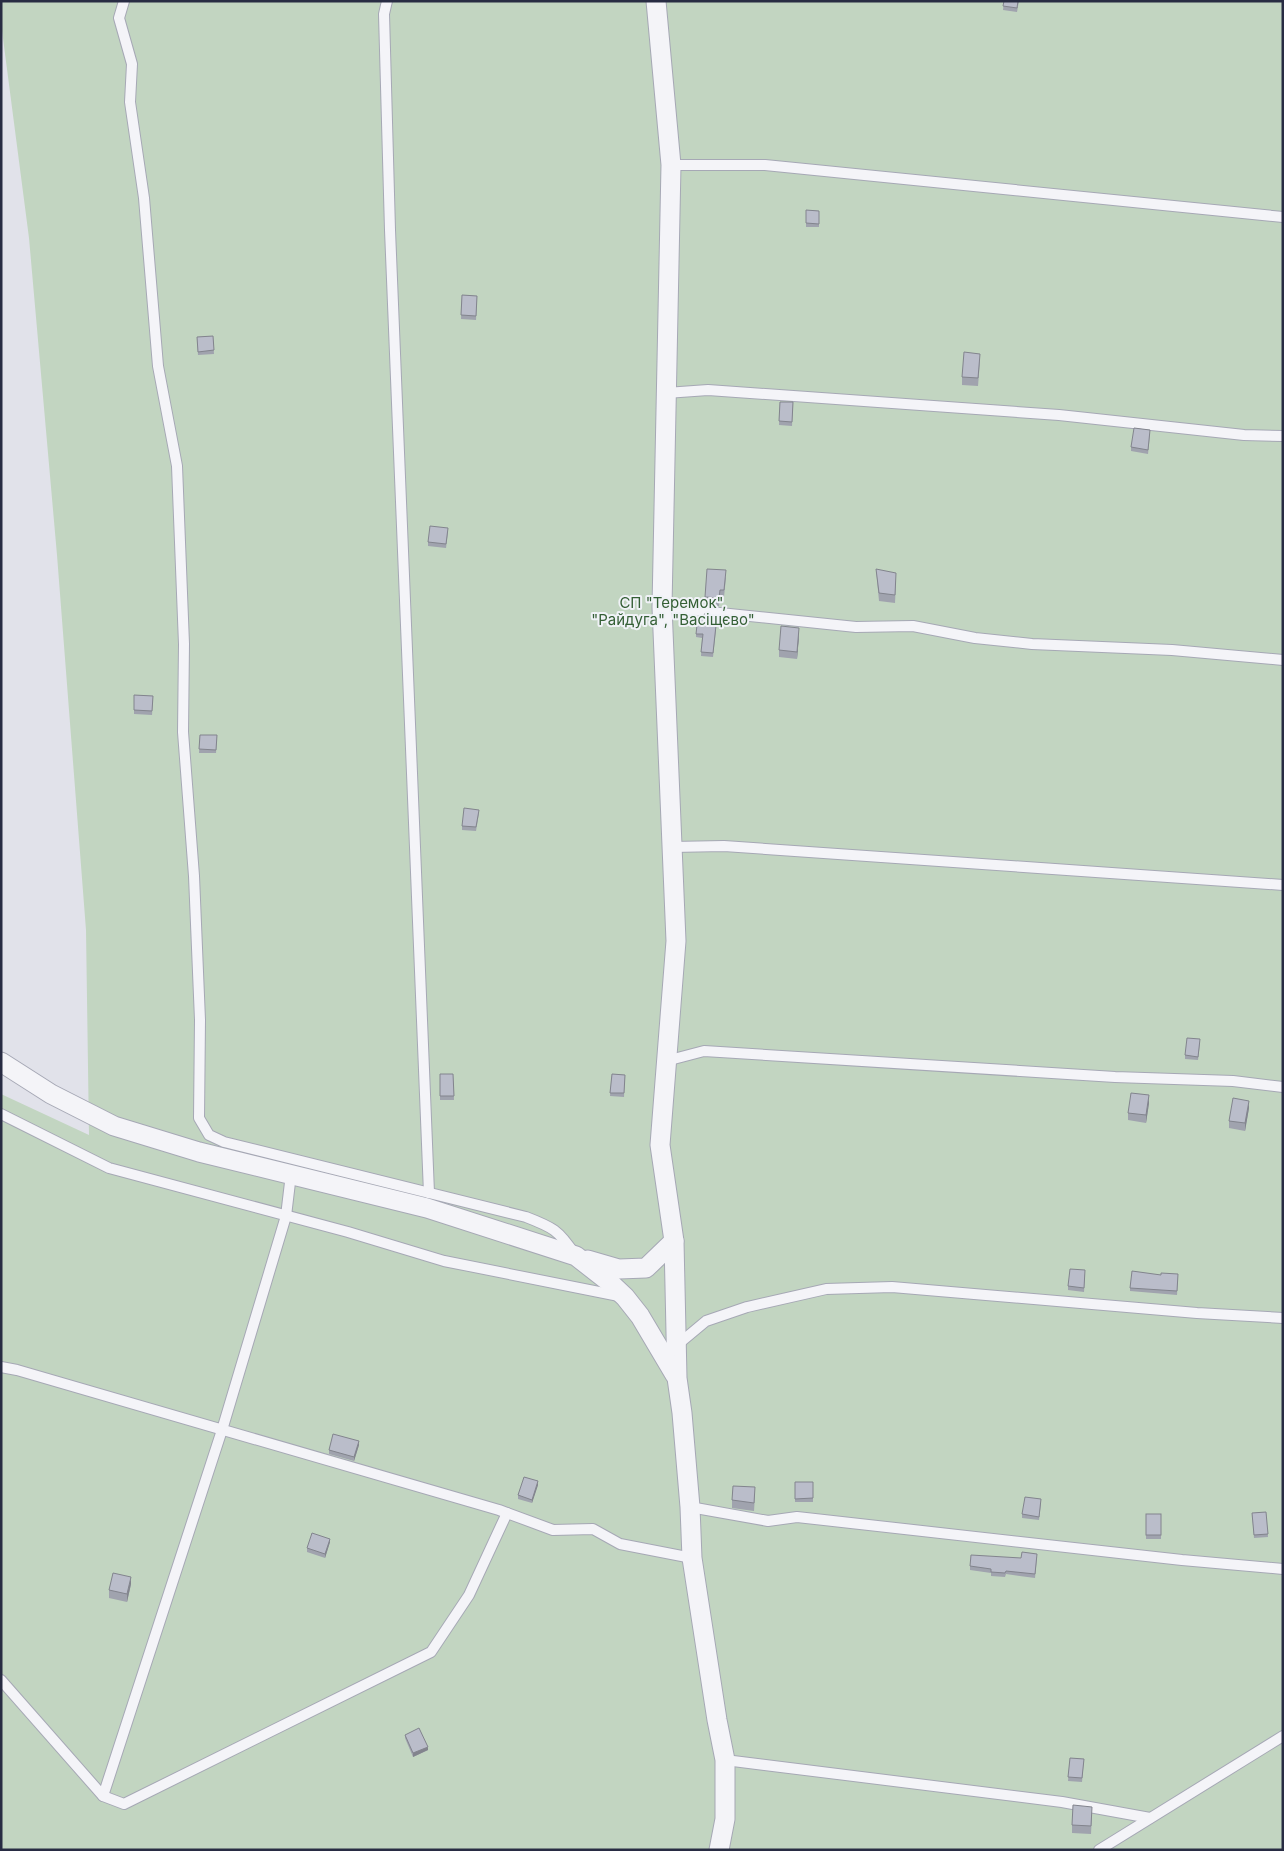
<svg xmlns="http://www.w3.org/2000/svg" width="1284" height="1851" viewBox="0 0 1284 1851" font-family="Inter,sans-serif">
  <rect width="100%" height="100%" fill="#e1e2ea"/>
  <path fill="#c2d5c1" d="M 1,1 L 1283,1 L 1283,1850 L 1,1850 L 1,1094 L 89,1135 L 86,930 L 57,555 L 29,238 L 1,23 Z"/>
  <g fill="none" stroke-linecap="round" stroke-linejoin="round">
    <g stroke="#a6a8b5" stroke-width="12">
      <g id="lane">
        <path d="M 124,1 L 119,18 L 132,64 L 130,102 L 144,198 L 158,366 L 177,466 L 184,644 L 183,732 L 194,876 L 200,1020 L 199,1118 L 209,1135 L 224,1142 L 526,1217 C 552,1227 559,1230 575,1255"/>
        <path d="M 387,1 L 384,14 L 390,230 L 429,1193"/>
        <path d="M 671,165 L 765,165 L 1283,217"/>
        <path d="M 666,393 L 708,390 L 1059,415 L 1244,435 L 1283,436"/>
        <path d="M 662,607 L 856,627 L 913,626 L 975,638 L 1032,644 L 1172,650 L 1283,660"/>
        <path d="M 672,847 L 724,846 L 1283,885"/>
        <path d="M 666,1061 L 704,1051 L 1115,1077 L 1233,1081 L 1283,1087"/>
        <path d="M 1,1114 L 109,1168 L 348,1232 L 444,1261 L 619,1296"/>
        <path d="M 676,1346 L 706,1321 L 747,1307 L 826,1289 L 892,1287 L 1197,1313 L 1283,1318"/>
        <path d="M 1,1367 L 17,1370 L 499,1510 L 553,1530 L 593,1529 L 620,1544 L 692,1558"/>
        <path d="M 690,1507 L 768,1521 L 797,1517 L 1182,1560 L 1283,1569"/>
        <path d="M 1,1680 L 103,1796 L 124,1804 L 431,1652 L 469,1595 L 507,1513"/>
        <path d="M 725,1760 L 1062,1802 L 1150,1818"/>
        <path d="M 103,1796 L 222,1430 L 286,1216 L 291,1174"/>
        <path d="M 1099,1850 L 1283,1736"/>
      </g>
    </g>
    <g stroke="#a6a8b5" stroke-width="21">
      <g id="street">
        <path d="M 656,1 L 671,165 L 662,607 L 676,941 L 660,1145 L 674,1241 L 677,1378 L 682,1413 L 690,1507 L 692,1558 L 717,1720 L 725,1760 L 725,1819 L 719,1850"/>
        <path d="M 1,1062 L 51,1094 L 114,1126 L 199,1152 L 427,1208 L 576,1256 L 608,1281 L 625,1297 L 640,1316 L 675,1375"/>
        <path d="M 588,1260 L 619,1269 L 646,1268 L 674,1241"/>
      </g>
    </g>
    <use href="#lane" stroke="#f4f4f8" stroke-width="10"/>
    <use href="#street" stroke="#f4f4f8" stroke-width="19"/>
  </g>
  <g fill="#a0a3ae">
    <rect x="889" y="1" width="16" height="1"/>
    <path d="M 1004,1 L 1019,1 L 1017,12 L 1003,10 Z"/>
    <path d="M 806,210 L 819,211 L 819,227 L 806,227 Z"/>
    <path d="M 462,295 L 477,296 L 476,320 L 461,319 Z"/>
    <path d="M 213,336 L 214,354 L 198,355 L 197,337 Z"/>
    <path d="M 980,361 L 978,386 L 962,385 L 962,377 Z"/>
    <path d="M 780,402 L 793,402 L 792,426 L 779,425 Z"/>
    <path d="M 1150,434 L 1148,454 L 1131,451 L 1131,447 Z"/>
    <path d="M 448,532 L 446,548 L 428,546 L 428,542 Z"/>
    <path d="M 876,569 L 896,581 L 895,603 L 879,601 Z"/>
    <path d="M 726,577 L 724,597 L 720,597 L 719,606 L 705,605 L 705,597 Z"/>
    <path d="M 717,620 L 713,657 L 701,656 L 702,638 L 696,637 L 696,634 Z"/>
    <path d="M 799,636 L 797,659 L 779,657 L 779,650 Z"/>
    <path d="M 134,695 L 153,696 L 152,715 L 134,714 Z"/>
    <path d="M 200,735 L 217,735 L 216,753 L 199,753 Z"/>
    <path d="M 479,813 L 476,831 L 462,830 L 462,826 Z"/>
    <path d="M 1200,1043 L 1198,1060 L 1185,1059 L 1185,1055 Z"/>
    <path d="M 440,1074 L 453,1074 L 454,1100 L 440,1100 Z"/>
    <path d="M 612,1074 L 625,1075 L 624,1097 L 610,1096 Z"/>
    <path d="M 1149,1103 L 1146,1123 L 1128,1120 L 1128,1113 Z"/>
    <path d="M 1249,1108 L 1245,1131 L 1229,1128 L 1229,1121 Z"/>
    <path d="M 1085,1274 L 1084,1292 L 1068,1290 L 1068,1286 Z"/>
    <path d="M 1178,1274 L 1177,1295 L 1130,1291 L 1130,1288 L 1161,1275 Z"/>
    <path d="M 359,1445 L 354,1461 L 329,1454 L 329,1450 Z"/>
    <rect x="795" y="1482" width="18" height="20"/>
    <path d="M 538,1485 L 532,1503 L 518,1499 L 518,1495 Z"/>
    <path d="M 755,1495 L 754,1511 L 732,1508 L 732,1500 Z"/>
    <path d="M 1041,1503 L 1039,1520 L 1022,1518 L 1022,1514 Z"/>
    <path d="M 1266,1512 L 1268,1537 L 1254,1538 L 1252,1513 Z"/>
    <rect x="1146" y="1514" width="15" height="25"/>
    <path d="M 330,1542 L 325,1558 L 307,1552 L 307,1548 Z"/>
    <path d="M 1037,1557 L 1035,1578 L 1006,1574 L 1005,1577 L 991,1576 L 991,1573 L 970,1570 L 970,1566 Z"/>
    <path d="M 131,1584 L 127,1602 L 109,1598 L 109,1590 Z"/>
    <path d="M 405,1735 L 428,1750 L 413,1757 L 405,1738 Z"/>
    <path d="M 1070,1758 L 1084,1759 L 1082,1782 L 1068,1781 Z"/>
    <path d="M 1092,1814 L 1091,1834 L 1072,1833 L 1072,1825 Z"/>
  </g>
  <g fill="#82848d">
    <path d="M 799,628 L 799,636 L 797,659 L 797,652 Z"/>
    <path d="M 1149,1095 L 1149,1103 L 1146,1123 L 1146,1115 Z"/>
    <path d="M 1249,1101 L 1249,1108 L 1245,1131 L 1245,1123 Z"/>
    <path d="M 359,1441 L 359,1445 L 354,1461 L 354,1457 Z"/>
    <path d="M 538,1481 L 538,1485 L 532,1503 L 532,1500 Z"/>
    <path d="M 330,1539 L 330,1542 L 325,1558 L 325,1554 Z"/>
    <path d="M 131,1577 L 131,1584 L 127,1602 L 127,1594 Z"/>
    <path d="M 428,1747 L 428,1750 L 413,1757 L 413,1753 Z"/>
  </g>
  <g fill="#babdca" stroke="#82848d">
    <path d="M 1004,1 L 1018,1 L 1017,8 L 1003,6 Z"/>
    <path d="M 806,210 L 819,211 L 819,224 L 806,223 Z"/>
    <path d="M 462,295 L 477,296 L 476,316 L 461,315 Z"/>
    <path d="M 213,336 L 214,350 L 198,352 L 197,337 Z"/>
    <path d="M 964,352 L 980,354 L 978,378 L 962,377 Z"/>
    <path d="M 780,402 L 793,402 L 792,422 L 779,421 Z"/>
    <path d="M 1134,428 L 1150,430 L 1148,450 L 1131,447 Z"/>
    <path d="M 430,526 L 448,528 L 446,544 L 428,542 Z"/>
    <path d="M 707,569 L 726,570 L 724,590 L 720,590 L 719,598 L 705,597 Z"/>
    <path d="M 876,569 L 896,573 L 895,595 L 879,593 Z"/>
    <path d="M 704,614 L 717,616 L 713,653 L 701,652 L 703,634 L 696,634 L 698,616 L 704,617 Z"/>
    <path d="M 781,626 L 799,628 L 797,652 L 779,650 Z"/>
    <path d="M 134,695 L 153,696 L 152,711 L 134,710 Z"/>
    <path d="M 200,735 L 217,735 L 216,750 L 199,749 Z"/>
    <path d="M 464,808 L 479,810 L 476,827 L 462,826 Z"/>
    <path d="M 1187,1038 L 1200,1039 L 1198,1057 L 1185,1055 Z"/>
    <path d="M 440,1074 L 453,1074 L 454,1096 L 440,1096 Z"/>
    <path d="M 612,1074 L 625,1075 L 624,1093 L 610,1093 Z"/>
    <path d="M 1131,1093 L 1149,1095 L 1146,1115 L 1128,1113 Z"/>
    <path d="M 1233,1098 L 1249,1101 L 1245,1123 L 1229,1121 Z"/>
    <path d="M 1070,1269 L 1085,1270 L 1084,1288 L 1068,1286 Z"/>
    <path d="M 1132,1271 L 1161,1275 L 1161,1273 L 1178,1274 L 1177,1291 L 1130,1288 Z"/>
    <path d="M 333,1434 L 359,1441 L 354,1457 L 329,1450 Z"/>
    <path d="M 524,1477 L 538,1481 L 532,1500 L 518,1495 Z"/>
    <path d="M 795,1482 L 813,1482 L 813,1498 L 795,1499 Z"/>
    <path d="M 733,1486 L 755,1487 L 754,1503 L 732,1500 Z"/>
    <path d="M 1025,1497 L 1041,1499 L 1039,1517 L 1022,1514 Z"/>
    <path d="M 1266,1512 L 1268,1534 L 1254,1535 L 1252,1513 Z"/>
    <rect x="1146" y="1514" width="15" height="21"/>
    <path d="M 312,1533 L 330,1539 L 325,1554 L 307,1548 Z"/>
    <path d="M 1022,1552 L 1037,1554 L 1035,1574 L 1006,1571 L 1005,1573 L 991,1572 L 991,1569 L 970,1566 L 971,1555 L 1021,1558 Z"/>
    <path d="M 113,1573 L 131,1577 L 127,1594 L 109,1590 Z"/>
    <path d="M 419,1728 L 428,1747 L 413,1753 L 405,1735 Z"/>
    <path d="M 1070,1758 L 1084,1759 L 1082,1778 L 1068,1777 Z"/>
    <path d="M 1073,1805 L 1092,1807 L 1091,1826 L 1072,1825 Z"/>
  </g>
  <g text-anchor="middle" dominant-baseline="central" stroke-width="4" stroke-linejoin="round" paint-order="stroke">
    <g font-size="15" fill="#345f35" stroke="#f0f2f7">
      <text x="673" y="602">СП "Теремок",<tspan x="673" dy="17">"Райдуга", "Васіщєво"</tspan></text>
    </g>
  </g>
  <rect width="1284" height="1851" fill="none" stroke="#282c43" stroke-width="5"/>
</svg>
